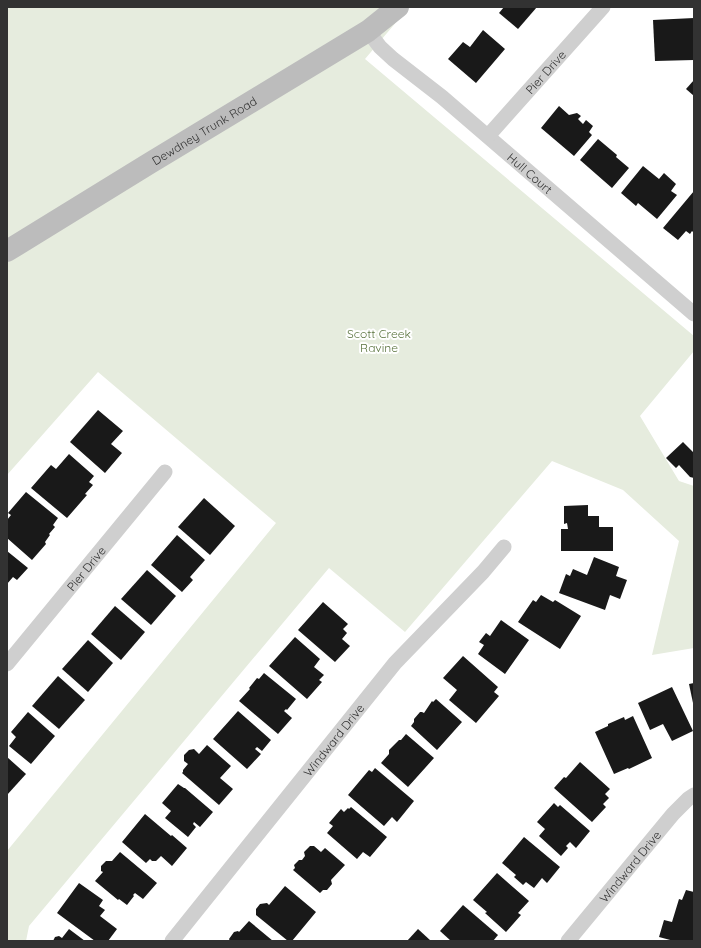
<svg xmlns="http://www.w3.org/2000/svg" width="701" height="948" viewBox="0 0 701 948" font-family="Quicksand,sans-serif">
  <rect width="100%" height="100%" fill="#fff"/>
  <path fill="#e6ecde" d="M 7,7 L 409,7 L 365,59 L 694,336 L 694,351 L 640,416 L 679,481 L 694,486 L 694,648 L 652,655 L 679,541 L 623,490 L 552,461 L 405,632 L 329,568 L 29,926 L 26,941 L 7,941 L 7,851 L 276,523 L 98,372 L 7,475 Z"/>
  <g fill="#191919">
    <path d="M 504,7 L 537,7 L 518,29 L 499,13 Z"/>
    <path d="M 694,18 L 694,60 L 655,61 L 653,20 Z"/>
    <path d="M 483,30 L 505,49 L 476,83 L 448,59 L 463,42 L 470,47 Z"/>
    <path d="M 694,80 L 694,96 L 686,89 Z"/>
    <path d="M 559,106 L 569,115 L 577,113 L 581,116 L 578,119 L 583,124 L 586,120 L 593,126 L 589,132 L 592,135 L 574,156 L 541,128 Z"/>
    <path d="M 598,139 L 617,155 L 616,157 L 629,168 L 612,188 L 580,160 Z"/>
    <path d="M 643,166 L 659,179 L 664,173 L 676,184 L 671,191 L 677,195 L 657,219 L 638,203 L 636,206 L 621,193 Z"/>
    <path d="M 694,191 L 694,233 L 692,231 L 690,234 L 686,231 L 678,240 L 663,228 Z"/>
    <path d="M 98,410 L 123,431 L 111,444 L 122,453 L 105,473 L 70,442 Z"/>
    <path d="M 683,442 L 694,453 L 694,478 L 690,477 L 679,465 L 676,468 L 666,458 Z"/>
    <path d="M 69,454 L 94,476 L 89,482 L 93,485 L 85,494 L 87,495 L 67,518 L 31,488 L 51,465 L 56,469 Z"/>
    <path d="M 26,492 L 58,518 L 53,525 L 55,527 L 49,534 L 50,535 L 45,542 L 46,544 L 32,560 L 7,538 L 7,520 L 11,515 L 8,513 Z"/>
    <path d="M 204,498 L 235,526 L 210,555 L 178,527 Z"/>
    <path d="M 588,505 L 588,516 L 599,516 L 599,527 L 613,527 L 613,551 L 561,551 L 561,529 L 568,529 L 567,523 L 564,524 L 564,506 Z"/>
    <path d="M 177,535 L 205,560 L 190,577 L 193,580 L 182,592 L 151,565 Z"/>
    <path d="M 7,551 L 28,568 L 17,580 L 13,577 L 7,584 Z"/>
    <path d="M 594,557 L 619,567 L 616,576 L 627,580 L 620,599 L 610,595 L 605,610 L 559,593 L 566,574 L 570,576 L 573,569 L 587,575 Z"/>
    <path d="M 147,570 L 176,596 L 151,625 L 121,599 Z"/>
    <path d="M 541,595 L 553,602 L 555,600 L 581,616 L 560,649 L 518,622 L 533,600 L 536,602 Z"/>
    <path d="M 323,602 L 348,624 L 343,629 L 347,633 L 342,639 L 350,646 L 335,662 L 298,630 Z"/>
    <path d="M 115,606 L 145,632 L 121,660 L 91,634 Z"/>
    <path d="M 501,620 L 529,640 L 505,674 L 478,654 L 484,645 L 479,642 L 486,633 L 490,636 Z"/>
    <path d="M 295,637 L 320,659 L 314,667 L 324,675 L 319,680 L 322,682 L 307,699 L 269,666 Z"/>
    <path d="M 88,640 L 113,663 L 88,692 L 62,669 Z"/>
    <path d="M 463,656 L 498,687 L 494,692 L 499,696 L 476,723 L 449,700 L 457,690 L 443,678 Z"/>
    <path d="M 264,673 L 296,699 L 287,710 L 286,709 L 284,711 L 292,718 L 278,734 L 239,701 L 250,689 L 249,688 L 257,678 L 259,679 Z"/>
    <path d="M 58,676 L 85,700 L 59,729 L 32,706 Z"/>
    <path d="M 694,683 L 694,703 L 693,703 L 689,684 Z"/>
    <path d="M 672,687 L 693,731 L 672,741 L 663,724 L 650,730 L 638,703 Z"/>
    <path d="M 436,699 L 462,722 L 437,750 L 411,726 L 414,722 L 414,719 L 420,712 L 422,712 L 424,713 L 432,701 L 433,702 Z"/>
    <path d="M 238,711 L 271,740 L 262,751 L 257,747 L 255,749 L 261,754 L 247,769 L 213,739 Z"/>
    <path d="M 28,712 L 55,736 L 31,764 L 9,746 L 16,737 L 11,732 Z"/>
    <path d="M 633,716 L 652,758 L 629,769 L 628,768 L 614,774 L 595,732 L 608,726 L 608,724 L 624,717 L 625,720 Z"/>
    <path d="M 406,734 L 434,758 L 408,787 L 381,763 L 389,754 L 389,750 L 399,740 L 401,740 Z"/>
    <path d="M 207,745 L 231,766 L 220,778 L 233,789 L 219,805 L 182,773 L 183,772 L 183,770 L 188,764 L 184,761 L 184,755 L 189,750 L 194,749 L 199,754 Z"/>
    <path d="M 7,757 L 26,774 L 7,795 Z"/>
    <path d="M 580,762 L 610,789 L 605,794 L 609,798 L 603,804 L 606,807 L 592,822 L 554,788 L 564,777 L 566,778 Z"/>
    <path d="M 375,768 L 414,801 L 397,822 L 392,817 L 384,826 L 348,795 L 369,770 L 372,772 Z"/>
    <path d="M 178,784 L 184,788 L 185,788 L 213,812 L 200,827 L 194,822 L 193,824 L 196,827 L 188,837 L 165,818 L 171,811 L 162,803 Z"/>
    <path d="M 554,803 L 558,807 L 560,805 L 590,831 L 576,848 L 570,842 L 566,846 L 568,848 L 561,856 L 539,836 L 545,829 L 537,822 Z"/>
    <path d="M 351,807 L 387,837 L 370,857 L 363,852 L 357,859 L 327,833 L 333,826 L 329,823 L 341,809 L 344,812 L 348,808 L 349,809 Z"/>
    <path d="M 145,814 L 171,836 L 172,835 L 187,848 L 172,866 L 161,856 L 156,861 L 152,861 L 150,859 L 146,863 L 122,842 Z"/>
    <path d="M 524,837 L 560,867 L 547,883 L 542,878 L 534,888 L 526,882 L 523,885 L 514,877 L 516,875 L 502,863 Z"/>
    <path d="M 310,846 L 314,846 L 321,852 L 325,848 L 345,865 L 331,880 L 332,884 L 327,890 L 323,890 L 320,893 L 293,870 L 295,868 L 294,865 L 299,860 L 302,860 L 305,856 L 304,852 Z"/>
    <path d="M 120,852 L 157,883 L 143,899 L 135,893 L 133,895 L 134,896 L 127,905 L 119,899 L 118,900 L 95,881 L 103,872 L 101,871 L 101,866 L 106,861 L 112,861 Z"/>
    <path d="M 497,873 L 529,901 L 518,913 L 521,915 L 506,932 L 485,913 L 487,912 L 473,900 Z"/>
    <path d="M 79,883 L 103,900 L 99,906 L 105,910 L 100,916 L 117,929 L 108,941 L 95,941 L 57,913 Z"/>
    <path d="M 285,886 L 316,912 L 292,941 L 288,941 L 256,915 L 256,909 L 260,904 L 267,903 L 269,905 Z"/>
    <path d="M 686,890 L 694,892 L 694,941 L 674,941 L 659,937 L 664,920 L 672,922 L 679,899 L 682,900 Z"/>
    <path d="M 463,905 L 498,935 L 493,941 L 451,941 L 440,931 Z"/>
    <path d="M 249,921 L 273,941 L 230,941 L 229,939 L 234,932 L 238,931 L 239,932 Z"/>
    <path d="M 69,929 L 85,941 L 53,941 L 55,937 L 59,936 L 62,938 Z"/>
    <path d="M 418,929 L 431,941 L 407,941 Z"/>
  </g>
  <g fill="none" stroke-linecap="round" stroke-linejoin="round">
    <g stroke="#cfcfcf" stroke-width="15">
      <path id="s1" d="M 368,31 L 380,47 L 393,59 L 442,97 L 694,314"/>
      <path id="s2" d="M 488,136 L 603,7"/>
      <path id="s3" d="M 7,664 L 165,472"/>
      <path id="s4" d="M 172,941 L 395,663 L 483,572 L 504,547"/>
      <path id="s5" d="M 568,941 L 673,814 L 688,799 L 694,795"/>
    </g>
    <path stroke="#bcbcbc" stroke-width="22" id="s6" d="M 7,251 L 150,163 L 368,31 L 398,7"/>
  </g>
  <g text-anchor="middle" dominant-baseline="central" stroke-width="4" stroke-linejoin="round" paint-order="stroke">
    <g font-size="12" fill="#323232" stroke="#fff">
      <text stroke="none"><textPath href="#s2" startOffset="86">Pier Drive</textPath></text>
      <text stroke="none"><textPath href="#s6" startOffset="231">Dewdney Trunk Road</textPath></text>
      <text stroke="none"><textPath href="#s1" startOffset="216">Hull Court</textPath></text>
      <text stroke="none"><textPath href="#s3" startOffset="124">Pier Drive</textPath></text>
      <text stroke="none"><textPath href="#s4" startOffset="258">Windward Drive</textPath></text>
      <text stroke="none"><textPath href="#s5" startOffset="97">Windward Drive</textPath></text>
    </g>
    <g font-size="12" fill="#58723c" stroke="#fff">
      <text x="379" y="333">Scott Creek<tspan x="379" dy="14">Ravine</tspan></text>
    </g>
  </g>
  <rect width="701" height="948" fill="none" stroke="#323232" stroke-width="16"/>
</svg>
